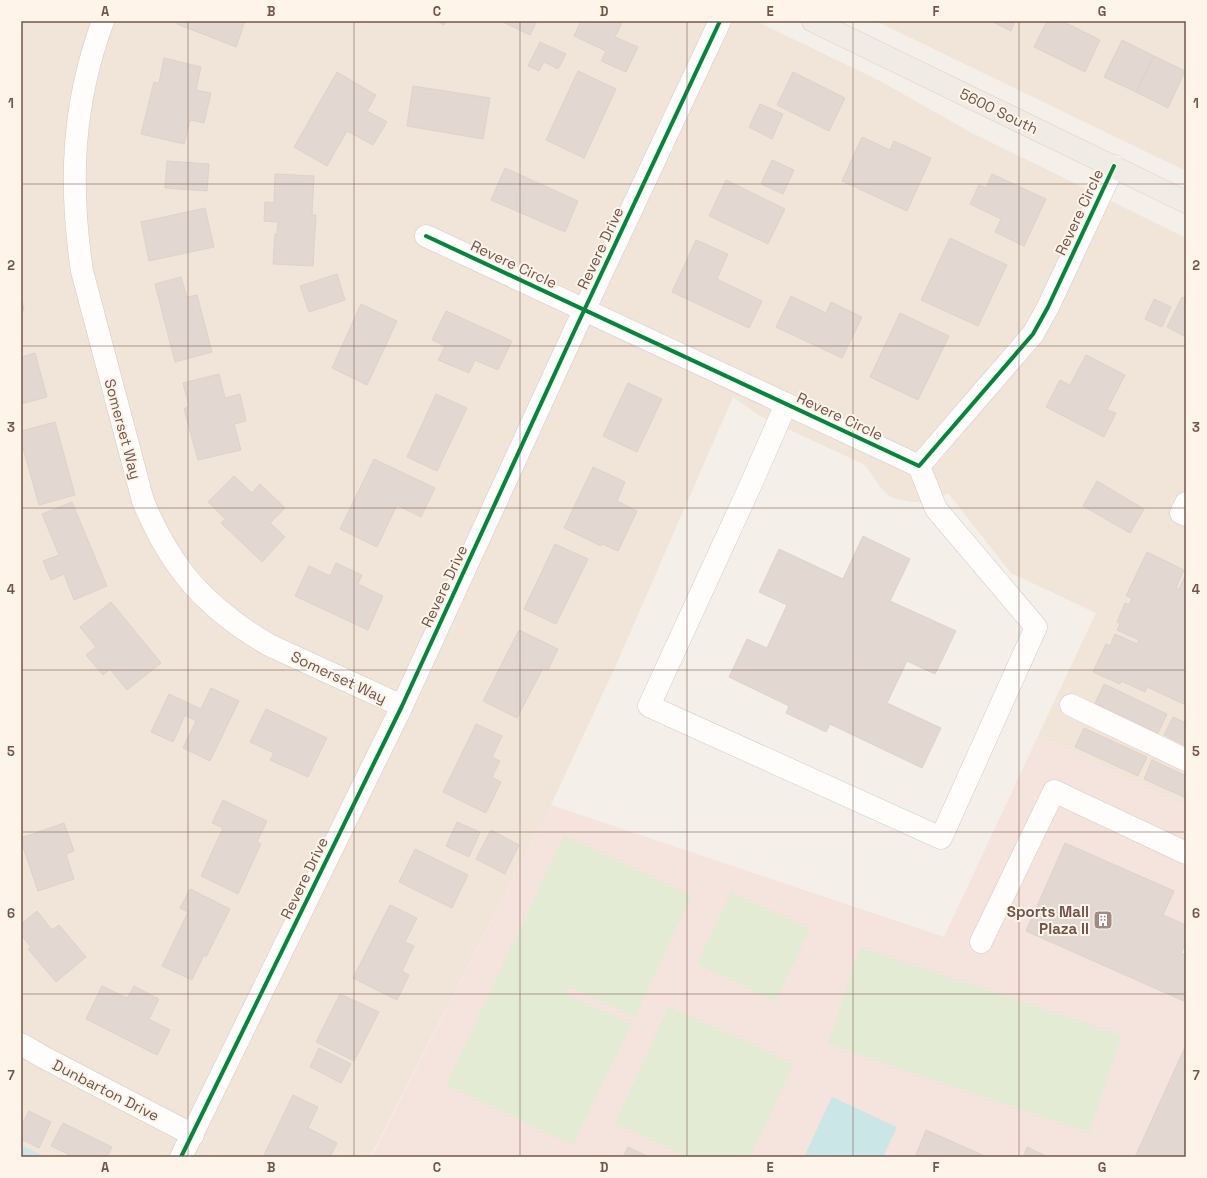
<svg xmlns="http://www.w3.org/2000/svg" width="1207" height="1178" viewBox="0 0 1207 1178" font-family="'Space Grotesk',sans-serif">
  <rect width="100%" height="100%" fill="#f5efe9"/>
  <g fill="#f1e4d9">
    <path d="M 21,21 L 756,21 L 878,80 L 972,133 L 1186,238 L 1186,806 L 1038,736 L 1096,613 L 1011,573 L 948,493 L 939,498 L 921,502 L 910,502 L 894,498 L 889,496 L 881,488 L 866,466 L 861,463 L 760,416 L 733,397 L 616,665 L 551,805 L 370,1157 L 21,1157 Z"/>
    <path d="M 876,21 L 1186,21 L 1186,171 Z"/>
  </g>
  <path fill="#f5e3dd" d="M 1038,736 L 1186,806 L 1186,1157 L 371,1157 L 551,805 L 944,937 Z"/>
  <g fill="#e4ebd4">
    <path d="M 564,835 L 692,895 L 635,1017 L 568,986 L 566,994 L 631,1024 L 573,1145 L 446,1085 Z"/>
    <path d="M 731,892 L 810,929 L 775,1001 L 697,964 Z"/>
    <path d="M 860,947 L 1122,1035 L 1089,1133 L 828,1044 Z"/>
    <path d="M 669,1006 L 794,1064 L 750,1157 L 688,1157 L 615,1123 Z"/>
  </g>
  <g fill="#cbe6e6">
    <path d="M 832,1097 L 897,1127 L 883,1157 L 804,1157 Z"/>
    <path d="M 21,1147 L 25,1147 L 46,1157 L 21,1157 Z"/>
  </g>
  <g fill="#e2d7d1" stroke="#ded2cb">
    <path d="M 179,21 L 245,21 L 236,47 L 177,24 Z"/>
    <path d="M 436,21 L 446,21 L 444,25 Z"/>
    <path d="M 501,21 L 537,21 L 530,35 Z"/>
    <path d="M 581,21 L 623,21 L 615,37 L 638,47 L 626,72 L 601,61 L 606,51 L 574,36 Z"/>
    <path d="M 991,21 L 1015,21 L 1011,31 Z"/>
    <path d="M 1047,21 L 1067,21 L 1066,23 L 1100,40 L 1085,72 L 1034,47 Z"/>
    <path d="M 1122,40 L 1154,56 L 1136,92 L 1104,77 Z"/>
    <path d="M 540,42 L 566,54 L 558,69 L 544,62 L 539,71 L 528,66 Z"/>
    <path d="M 1154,56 L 1185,71 L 1168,108 L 1136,92 Z"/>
    <path d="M 164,58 L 201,67 L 196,90 L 211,93 L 204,123 L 190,120 L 184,144 L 141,134 L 154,82 L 159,83 Z"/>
    <path d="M 578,71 L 616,89 L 584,158 L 546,140 Z"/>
    <path d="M 337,72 L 376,95 L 367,111 L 387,122 L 373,145 L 347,131 L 327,166 L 294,147 Z"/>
    <path d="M 793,72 L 845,98 L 829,131 L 777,105 Z"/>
    <path d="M 413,86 L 490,98 L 483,139 L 407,126 Z"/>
    <path d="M 760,104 L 783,114 L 772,139 L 749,127 Z"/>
    <path d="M 862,137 L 890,150 L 894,141 L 931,158 L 907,211 L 842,181 Z"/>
    <path d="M 772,160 L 794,170 L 783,194 L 761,184 Z"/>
    <path d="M 167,161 L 209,164 L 207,191 L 165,188 Z"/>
    <path d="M 505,168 L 578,201 L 565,232 L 491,200 Z"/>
    <path d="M 275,174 L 314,176 L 312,215 L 316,215 L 313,266 L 273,264 L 275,234 L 277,234 L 278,222 L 264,221 L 265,202 L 274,203 Z"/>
    <path d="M 992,174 L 1046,199 L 1024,246 L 995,232 L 1001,219 L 970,204 L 979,185 L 986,188 Z"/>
    <path d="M 726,180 L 785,209 L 768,244 L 709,216 Z"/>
    <path d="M 205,208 L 214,247 L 149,261 L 141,222 Z"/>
    <path d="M 950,238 L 1007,265 L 978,326 L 921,300 Z"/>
    <path d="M 696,240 L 728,254 L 717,279 L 762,301 L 749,328 L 672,292 Z"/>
    <path d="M 337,274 L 345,300 L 309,312 L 300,286 Z"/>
    <path d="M 181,277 L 187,297 L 197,295 L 212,352 L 175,362 L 155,284 Z"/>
    <path d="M 21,295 L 24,310 L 21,311 Z"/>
    <path d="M 791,296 L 826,313 L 831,302 L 862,317 L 842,358 L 776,327 Z"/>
    <path d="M 1182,297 L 1186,299 L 1186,337 L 1167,327 Z"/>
    <path d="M 1154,299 L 1171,307 L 1162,327 L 1145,319 Z"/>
    <path d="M 361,304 L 397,321 L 367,385 L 332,368 Z"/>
    <path d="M 446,311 L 512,341 L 498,370 L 475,360 L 469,373 L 438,360 L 445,346 L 432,340 Z"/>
    <path d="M 900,313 L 949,336 L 918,400 L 870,377 Z"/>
    <path d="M 35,353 L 47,397 L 21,404 L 21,357 Z"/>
    <path d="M 1086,355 L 1125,375 L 1107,410 L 1116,413 L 1104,437 L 1046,407 L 1060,380 L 1070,385 Z"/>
    <path d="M 219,374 L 225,398 L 240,394 L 246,421 L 234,424 L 241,450 L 198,460 L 184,409 L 189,406 L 183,383 Z"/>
    <path d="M 628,383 L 662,399 L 637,452 L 603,436 Z"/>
    <path d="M 436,394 L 467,408 L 437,471 L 407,457 Z"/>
    <path d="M 55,422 L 75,495 L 39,505 L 21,441 L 21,431 Z"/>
    <path d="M 374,459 L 435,488 L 421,517 L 397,505 L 377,547 L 340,529 Z"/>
    <path d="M 593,467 L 625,482 L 617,501 L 637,511 L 618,551 L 602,544 L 601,546 L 564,528 Z"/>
    <path d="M 234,476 L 252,493 L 260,484 L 285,508 L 270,523 L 285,537 L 262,562 L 221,523 L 225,519 L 208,502 Z"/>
    <path d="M 1097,481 L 1144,509 L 1130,533 L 1083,506 Z"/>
    <path d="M 72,502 L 107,586 L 74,600 L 64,574 L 51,580 L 43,561 L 59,555 L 42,514 Z"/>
    <path d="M 863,536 L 910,559 L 890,601 L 956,631 L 935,674 L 907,661 L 887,703 L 941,728 L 922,768 L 830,724 L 826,732 L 786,713 L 789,706 L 729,677 L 747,639 L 767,648 L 787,605 L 759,592 L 779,549 L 843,579 Z"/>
    <path d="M 555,544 L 588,559 L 556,624 L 524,609 Z"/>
    <path d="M 1147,552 L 1184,570 L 1176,588 L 1179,589 L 1186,574 L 1186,705 L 1147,687 L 1145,692 L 1121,681 L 1120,684 L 1093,672 L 1106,644 L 1110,646 L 1115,634 L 1137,644 L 1139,640 L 1117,630 L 1120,624 L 1117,622 L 1125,603 L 1129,605 L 1132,598 L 1126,596 Z"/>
    <path d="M 336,563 L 362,575 L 358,584 L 383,596 L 368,630 L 295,596 L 309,566 L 330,576 Z"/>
    <path d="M 111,602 L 161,663 L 127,690 L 110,669 L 103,675 L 86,655 L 96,647 L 80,627 Z"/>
    <path d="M 519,630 L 558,649 L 548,670 L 543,668 L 517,718 L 483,701 Z"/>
    <path d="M 1104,684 L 1167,714 L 1158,733 L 1095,703 Z"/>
    <path d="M 211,688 L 239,701 L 210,761 L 183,748 L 196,721 L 185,715 L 173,742 L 151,732 L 169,694 L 201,709 Z"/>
    <path d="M 266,709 L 327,738 L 308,777 L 270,760 L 274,753 L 250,742 Z"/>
    <path d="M 1173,717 L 1186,723 L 1186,746 L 1164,735 Z"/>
    <path d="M 476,724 L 502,736 L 492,757 L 500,761 L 492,777 L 501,782 L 486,813 L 443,792 Z"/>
    <path d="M 1084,728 L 1147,757 L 1138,776 L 1075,747 Z"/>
    <path d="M 1152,760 L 1186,776 L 1186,798 L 1144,779 Z"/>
    <path d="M 223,800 L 267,821 L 257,842 L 261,844 L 238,894 L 201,876 L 223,828 L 212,823 Z"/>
    <path d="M 457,822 L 480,832 L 469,857 L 446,846 Z"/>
    <path d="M 64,823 L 74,851 L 66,854 L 74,879 L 38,891 L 21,841 L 21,838 Z"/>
    <path d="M 491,830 L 519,845 L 505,874 L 476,859 Z"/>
    <path d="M 1065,843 L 1174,891 L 1163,915 L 1186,925 L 1186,943 L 1181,953 L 1186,955 L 1186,1002 L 1026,931 Z"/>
    <path d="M 415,849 L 468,875 L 452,908 L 399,882 Z"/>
    <path d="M 190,889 L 230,909 L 206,957 L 204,955 L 192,980 L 162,966 L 188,912 L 180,908 Z"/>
    <path d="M 390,905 L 417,918 L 405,942 L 414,946 L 402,971 L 409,975 L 397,1000 L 353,978 Z"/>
    <path d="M 37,911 L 52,930 L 59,925 L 86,957 L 56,982 L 28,949 L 31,947 L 21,935 L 21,924 Z"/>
    <path d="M 102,986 L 127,998 L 134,986 L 159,999 L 149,1019 L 170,1030 L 157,1055 L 86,1019 Z"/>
    <path d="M 340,994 L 379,1012 L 354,1061 L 316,1042 Z"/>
    <path d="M 1186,1045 L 1186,1157 L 1135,1157 Z"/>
    <path d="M 319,1048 L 351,1064 L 341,1083 L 310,1067 Z"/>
    <path d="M 293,1095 L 318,1107 L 308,1128 L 337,1143 L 330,1157 L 263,1157 Z"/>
    <path d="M 29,1111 L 51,1122 L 39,1148 L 21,1139 L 21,1126 Z"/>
    <path d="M 63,1123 L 112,1147 L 107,1157 L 66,1157 L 68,1154 L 51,1146 Z"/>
    <path d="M 926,1130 L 987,1157 L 915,1157 Z"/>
    <path d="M 628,1147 L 649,1157 L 623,1157 Z"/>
    <path d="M 1027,1147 L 1048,1157 L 1023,1157 Z"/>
  </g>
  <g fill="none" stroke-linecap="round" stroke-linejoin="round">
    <g stroke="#d4cbc6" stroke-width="23">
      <g id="minor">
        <path d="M 103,21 C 72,105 69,184 82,271 L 143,501 C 171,569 206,608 269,645 L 402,706"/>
        <path d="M 426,236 L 919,466"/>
        <path d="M 786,404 L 752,482 L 649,706 L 941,838 L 1036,627 L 936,509 L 919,466"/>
        <path d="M 919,466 L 1033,334 L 1048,307 L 1114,166"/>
        <path d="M 1186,503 L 1181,513 L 1186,515"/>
        <path d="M 1071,705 L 1186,760"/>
        <path d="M 981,942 L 1054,791 L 1186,853"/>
        <path d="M 21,1044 L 43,1057 L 193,1135"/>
        <path d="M 181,1157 L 402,706 L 573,334 L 720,21"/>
      </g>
    </g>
    <g stroke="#d4cac5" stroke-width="23">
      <path id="major" d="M 813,21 L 1186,202"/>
    </g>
    <use href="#minor" stroke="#fefdfc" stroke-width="22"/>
    <use href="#major" stroke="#f1ebe5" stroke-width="22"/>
    <g stroke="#fef4e9" stroke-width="6">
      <g id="cycleway">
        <path d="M 426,236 L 919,466 L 1033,334 L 1048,307 L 1114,166"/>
        <path d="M 181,1157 L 402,706 L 573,334 L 720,21"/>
      </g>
    </g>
    <use href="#cycleway" stroke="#00873e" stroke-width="4"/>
  </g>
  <path fill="none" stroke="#72554a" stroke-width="1" stroke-opacity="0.55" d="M 188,21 L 188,1157M 354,21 L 354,1157M 520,21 L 520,1157M 687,21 L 687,1157M 853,21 L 853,1157M 1019,21 L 1019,1157M 21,184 L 1186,184M 21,346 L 1186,346M 21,508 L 1186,508M 21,670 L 1186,670M 21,832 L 1186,832M 21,994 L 1186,994"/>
  <defs>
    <g id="building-square" transform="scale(1)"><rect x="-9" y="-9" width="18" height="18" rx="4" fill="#a08b82" stroke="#fef4e9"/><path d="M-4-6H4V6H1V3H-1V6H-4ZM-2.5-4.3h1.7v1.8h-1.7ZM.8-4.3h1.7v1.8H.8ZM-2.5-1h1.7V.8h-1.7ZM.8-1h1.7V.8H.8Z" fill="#fff"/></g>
  </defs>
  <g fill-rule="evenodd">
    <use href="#building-square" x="1103" y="920"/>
  </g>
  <g text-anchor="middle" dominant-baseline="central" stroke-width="4" stroke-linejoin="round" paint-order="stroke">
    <g font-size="15" fill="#72554a" stroke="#fef4e9">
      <text transform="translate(999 111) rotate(26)">5600 South</text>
      <text transform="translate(1079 212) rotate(-65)">Revere Circle</text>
      <text transform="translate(600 248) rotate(-65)">Revere Drive</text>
      <text transform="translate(514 264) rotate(25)">Revere Circle</text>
      <text transform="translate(840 416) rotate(25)">Revere Circle</text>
      <text transform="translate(123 429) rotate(75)">Somerset Way</text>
      <text transform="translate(444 586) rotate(-65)">Revere Drive</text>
      <text transform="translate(339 677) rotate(25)">Somerset Way</text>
      <text transform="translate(304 878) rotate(-64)">Revere Drive</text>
      <text transform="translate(106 1090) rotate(27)">Dunbarton Drive</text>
    </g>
    <g font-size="15" font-weight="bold" fill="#72554a" stroke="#fef4e9" text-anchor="end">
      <text x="1089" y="911">Sports Mall<tspan x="1089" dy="17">Plaza II</tspan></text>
    </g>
  </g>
  <rect width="1207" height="1178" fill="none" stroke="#fef4e9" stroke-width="44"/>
  <rect x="22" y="22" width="1163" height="1134" fill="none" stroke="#72554a" stroke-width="1.5"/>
  <g font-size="13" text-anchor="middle" font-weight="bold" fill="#72554a">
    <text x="105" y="16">A</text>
    <text x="271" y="16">B</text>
    <text x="437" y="16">C</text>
    <text x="604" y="16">D</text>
    <text x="770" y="16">E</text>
    <text x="936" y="16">F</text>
    <text x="1102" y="16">G</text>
    <text x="11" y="108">1</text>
    <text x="1196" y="108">1</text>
    <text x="11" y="270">2</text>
    <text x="1196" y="270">2</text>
    <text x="11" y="432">3</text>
    <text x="1196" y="432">3</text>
    <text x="11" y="594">4</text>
    <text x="1196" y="594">4</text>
    <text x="11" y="756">5</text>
    <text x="1196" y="756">5</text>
    <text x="11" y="918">6</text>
    <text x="1196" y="918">6</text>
    <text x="11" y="1080">7</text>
    <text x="1196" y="1080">7</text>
    <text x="105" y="1172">A</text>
    <text x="271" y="1172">B</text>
    <text x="437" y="1172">C</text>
    <text x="604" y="1172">D</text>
    <text x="770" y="1172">E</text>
    <text x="936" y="1172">F</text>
    <text x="1102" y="1172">G</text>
  </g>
</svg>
